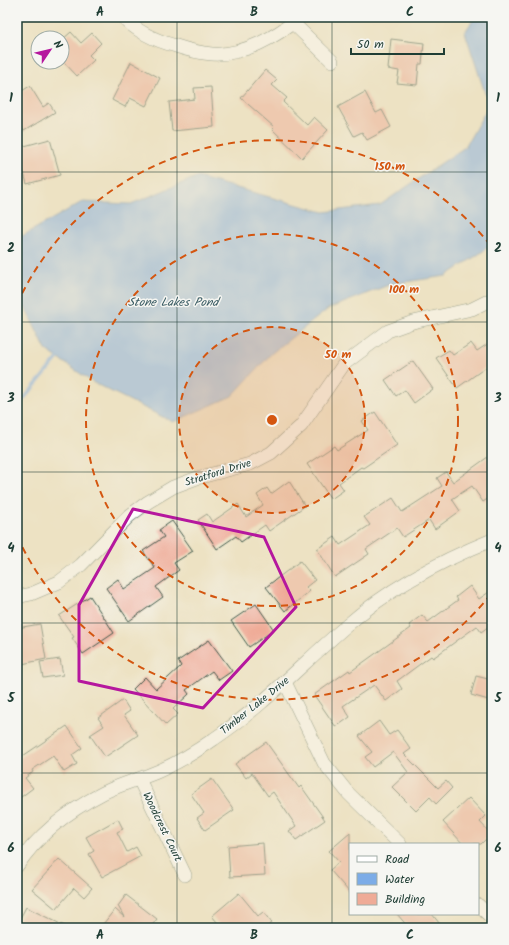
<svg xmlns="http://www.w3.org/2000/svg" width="509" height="945" viewBox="0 0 509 945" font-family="Kalam,sans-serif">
  <rect width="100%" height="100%" fill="#f6f6f2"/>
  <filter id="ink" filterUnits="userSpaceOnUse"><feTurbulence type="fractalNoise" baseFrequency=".025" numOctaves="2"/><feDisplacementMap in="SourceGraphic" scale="8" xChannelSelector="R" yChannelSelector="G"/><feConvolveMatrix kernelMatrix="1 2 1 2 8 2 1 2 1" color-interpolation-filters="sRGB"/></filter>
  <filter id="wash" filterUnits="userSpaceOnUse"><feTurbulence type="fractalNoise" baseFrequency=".012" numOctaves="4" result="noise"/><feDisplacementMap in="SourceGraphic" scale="16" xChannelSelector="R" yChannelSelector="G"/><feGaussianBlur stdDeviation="0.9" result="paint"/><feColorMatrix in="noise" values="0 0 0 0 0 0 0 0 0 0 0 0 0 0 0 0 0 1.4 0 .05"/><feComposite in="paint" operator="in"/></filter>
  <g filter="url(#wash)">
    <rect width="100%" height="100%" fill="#ede2c3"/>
    <path fill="#7cace7" stroke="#4e748e" d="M 475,17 L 492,17 L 492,243 L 482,252 L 446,276 L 391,284 L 328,309 L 272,353 L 232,396 L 173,422 L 94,383 L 46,350 L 17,291 L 17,239 L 82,202 L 131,204 L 197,177 L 324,212 L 380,205 L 465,147 L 489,105 L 465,32 Z"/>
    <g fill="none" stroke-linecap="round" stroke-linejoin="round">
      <path stroke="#7cace7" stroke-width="3.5" d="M 17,407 L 58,358"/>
    </g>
    <g id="blocks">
      <g fill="#efab97">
        <path d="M 71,32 L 81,43 L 92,33 L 101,43 L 89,55 L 94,60 L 77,76 L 62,60 L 62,40 Z"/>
        <path d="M 391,39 L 424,43 L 422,64 L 419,64 L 417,85 L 397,83 L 399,71 L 388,69 Z"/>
        <path d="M 131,62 L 160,78 L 146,106 L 130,98 L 125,107 L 112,100 Z"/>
        <path d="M 265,70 L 277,80 L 272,85 L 287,98 L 283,102 L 307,125 L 314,117 L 328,130 L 302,158 L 272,129 L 274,127 L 241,98 Z"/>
        <path d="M 30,86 L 43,107 L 49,103 L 55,112 L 24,131 L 17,120 L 17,94 Z"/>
        <path d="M 211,87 L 214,127 L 172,131 L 169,102 L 195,99 L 194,88 Z"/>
        <path d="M 365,92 L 376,113 L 382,110 L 391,127 L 367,140 L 362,132 L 354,136 L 338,107 Z"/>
        <path d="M 50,139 L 60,175 L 27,184 L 17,148 Z"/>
        <path d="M 492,341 L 492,363 L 457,388 L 436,358 L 449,350 L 453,355 L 471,343 L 477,351 Z"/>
        <path d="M 413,361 L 433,389 L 414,403 L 405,390 L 396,396 L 385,380 Z"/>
        <path d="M 375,412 L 397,445 L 363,468 L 361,467 L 339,483 L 344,490 L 331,499 L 307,464 L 334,446 L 337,450 L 368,430 L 362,421 Z"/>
        <path d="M 492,454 L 492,496 L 483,502 L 472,486 L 452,499 L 460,511 L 435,529 L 429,520 L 403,537 L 397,528 L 366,549 L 369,554 L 335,577 L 317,549 L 335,537 L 340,545 L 370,525 L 364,517 L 393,498 L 402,512 L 442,486 L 437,478 L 446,472 L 453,482 Z"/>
        <path d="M 289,481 L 305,506 L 269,531 L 265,525 L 241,542 L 236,536 L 217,549 L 198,520 L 207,514 L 212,522 L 238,504 L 246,517 L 263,505 L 257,495 L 267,488 L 271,494 Z"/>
        <path d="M 172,521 L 193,551 L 174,563 L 179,570 L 156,587 L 163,597 L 129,621 L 106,588 L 118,579 L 124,589 L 155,568 L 143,551 L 164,537 L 159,530 Z"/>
        <path d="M 300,561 L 315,580 L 306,587 L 310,591 L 285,611 L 266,587 Z"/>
        <path d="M 470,586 L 479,599 L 492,590 L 492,624 L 481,632 L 477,626 L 433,658 L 431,656 L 397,681 L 402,689 L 386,701 L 374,685 L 343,706 L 350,717 L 336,727 L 314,695 L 349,670 L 350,672 L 411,628 L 409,625 L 422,615 L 428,622 L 458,600 L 456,597 Z"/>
        <path d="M 90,596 L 114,633 L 83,654 L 72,638 L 74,637 L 59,616 Z"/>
        <path d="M 256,604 L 274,630 L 249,647 L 231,621 Z"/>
        <path d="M 40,624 L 46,659 L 17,665 L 17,628 Z"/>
        <path d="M 209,640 L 232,671 L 219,680 L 212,671 L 186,690 L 189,694 L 173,709 L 178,714 L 166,725 L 133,689 L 145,677 L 156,689 L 181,666 L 178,661 Z"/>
        <path d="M 60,659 L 63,675 L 43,678 L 40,662 Z"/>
        <path d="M 476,676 L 492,680 L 492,701 L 471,695 Z"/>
        <path d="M 123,700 L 130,711 L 124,715 L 138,735 L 105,757 L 90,735 L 104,726 L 98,718 Z"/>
        <path d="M 379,721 L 389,735 L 397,730 L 411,749 L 404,754 L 438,788 L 446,781 L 452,788 L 436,804 L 430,797 L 416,811 L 392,787 L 408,772 L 393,752 L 373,767 L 365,757 L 372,752 L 359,736 Z"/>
        <path d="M 67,726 L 82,748 L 72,755 L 77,764 L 64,772 L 53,756 L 32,770 L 33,772 L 25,778 L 33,788 L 17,800 L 17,760 Z"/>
        <path d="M 266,742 L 299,788 L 301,786 L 325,820 L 296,840 L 289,831 L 296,826 L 273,792 L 268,796 L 252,773 L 246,778 L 235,764 Z"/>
        <path d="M 212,779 L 234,810 L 205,830 L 197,818 L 204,813 L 191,794 Z"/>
        <path d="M 469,798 L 486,816 L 480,822 L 491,834 L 481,844 L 463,844 L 443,822 Z"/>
        <path d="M 118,819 L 123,829 L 117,832 L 127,852 L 136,847 L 141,856 L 102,877 L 89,854 L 94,851 L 86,837 Z"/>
        <path d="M 350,833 L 350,893 L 330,870 L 339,862 L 329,851 Z"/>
        <path d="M 263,843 L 265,875 L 230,877 L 228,846 Z"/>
        <path d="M 59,859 L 92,888 L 84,897 L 74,888 L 56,909 L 32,889 Z"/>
        <path d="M 239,893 L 258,916 L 263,912 L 272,923 L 265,928 L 222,928 L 212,916 Z"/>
        <path d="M 126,895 L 157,919 L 150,928 L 100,928 L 115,909 L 124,917 L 118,906 Z"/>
        <path d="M 26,907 L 46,917 L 69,928 L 17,928 L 17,924 Z"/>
        <path d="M 397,914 L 432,914 L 443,928 L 409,928 Z"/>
      </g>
    </g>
  </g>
  <g filter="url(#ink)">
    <use href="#blocks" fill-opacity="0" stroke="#3e5649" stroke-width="1"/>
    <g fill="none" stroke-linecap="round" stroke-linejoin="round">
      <g stroke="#3e5649" stroke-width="14">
        <g id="minor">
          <path d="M 123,17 C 137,32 157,41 176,46 C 188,50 200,53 212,54 C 244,56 277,36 300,17"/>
          <path d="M 293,23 L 332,61"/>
          <path d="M 17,597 L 31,594 L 59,582 L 81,565 L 129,516 L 148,502 L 173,487 L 197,478 L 250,464 L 271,453 L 301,426 L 344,364 L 388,331 L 413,322 L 472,309 L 492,299"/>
          <path d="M 285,682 L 324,763 L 348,793 L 400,844"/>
          <path d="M 139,779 L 185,875"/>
          <path d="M 17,866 C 39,833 68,811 103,793 C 121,784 141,779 159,771 C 179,762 197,751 214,739 C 262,707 301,665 345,627 C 387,590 440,561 492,540"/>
          <path d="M 478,905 L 492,918"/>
        </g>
      </g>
      <use href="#minor" stroke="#fff" stroke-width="13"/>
    </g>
  </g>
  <path d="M0 0H509V945H0ZM 133,509 L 264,537 L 296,607 L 203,708 L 79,681 L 79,605 Z" fill="#ede2c3" fill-opacity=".55" fill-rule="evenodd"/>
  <path fill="none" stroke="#b5179e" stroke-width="3" stroke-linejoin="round" d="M 133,509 L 264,537 L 296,607 L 203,708 L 79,681 L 79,605 Z"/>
  <path fill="none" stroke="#1f3d34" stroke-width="1" stroke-opacity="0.55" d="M 177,17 L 177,928M 332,17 L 332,928M 17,172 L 492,172M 17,322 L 492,322M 17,472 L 492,472M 17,623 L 492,623M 17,773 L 492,773"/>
  <circle cx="272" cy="420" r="93" fill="#d45610" fill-opacity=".12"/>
  <g fill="none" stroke="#d45610" stroke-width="2" stroke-dasharray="7 5">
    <circle cx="272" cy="420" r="93"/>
    <circle cx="272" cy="420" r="186"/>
    <path d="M491 594A280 280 0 0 1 17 536M17 304A280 280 0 0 1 491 246"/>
  </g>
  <g text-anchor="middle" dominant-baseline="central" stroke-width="3" stroke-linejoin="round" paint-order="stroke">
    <g font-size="11" fill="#1f3d34" stroke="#f6f6f2">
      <text transform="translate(218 473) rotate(-17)">Stratford Drive</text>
      <text transform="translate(255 706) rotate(-39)">Timber Lake Drive</text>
      <text transform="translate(162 827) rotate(64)">Woodcrest Court</text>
    </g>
    <g font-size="12" font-style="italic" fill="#365961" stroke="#f6f6f2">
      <text x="173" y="302">Stone Lakes Pond</text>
    </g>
  </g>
  <circle cx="272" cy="420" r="6" fill="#d45610" stroke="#f6f6f2" stroke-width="2"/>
  <g font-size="12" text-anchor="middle" font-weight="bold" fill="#d45610" stroke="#f6f6f2" stroke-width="3" stroke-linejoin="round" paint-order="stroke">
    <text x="390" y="170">150 m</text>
    <text x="404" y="293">100 m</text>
    <text x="338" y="358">50 m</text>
  </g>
  <rect width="509" height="945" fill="none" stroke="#f6f6f2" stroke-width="44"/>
  <rect x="349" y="843" width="130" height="72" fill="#f6f6f2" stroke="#a0aca6"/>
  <rect x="357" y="856" width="20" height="6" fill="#ffffff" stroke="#a0aca6"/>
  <text x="385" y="863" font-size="12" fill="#1f3d34">Road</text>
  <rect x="357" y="873" width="20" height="12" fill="#7cace7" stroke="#a0aca6"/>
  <text x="385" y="883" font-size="12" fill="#1f3d34">Water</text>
  <rect x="357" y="893" width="20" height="12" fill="#efab97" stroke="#a0aca6"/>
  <text x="385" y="903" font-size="12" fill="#1f3d34">Building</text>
  <g transform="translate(50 50) rotate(55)"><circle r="19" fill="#f6f6f2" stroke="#a0aca6"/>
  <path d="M0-3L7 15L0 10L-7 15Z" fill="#b5179e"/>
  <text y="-6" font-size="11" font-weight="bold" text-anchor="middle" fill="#1f3d34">N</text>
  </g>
  <path d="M351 48v6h93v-6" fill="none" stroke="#1f3d34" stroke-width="2"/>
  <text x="357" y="48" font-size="12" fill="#1f3d34" stroke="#f6f6f2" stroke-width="3" paint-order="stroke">50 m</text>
  <rect x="22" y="22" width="465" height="901" fill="none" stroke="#1f3d34" stroke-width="1.5"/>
  <g font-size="13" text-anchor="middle" font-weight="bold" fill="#1f3d34">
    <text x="100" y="16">A</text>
    <text x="254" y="16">B</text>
    <text x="410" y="16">C</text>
    <text x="11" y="102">1</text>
    <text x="498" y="102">1</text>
    <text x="11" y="252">2</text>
    <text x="498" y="252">2</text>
    <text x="11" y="402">3</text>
    <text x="498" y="402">3</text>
    <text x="11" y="552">4</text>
    <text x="498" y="552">4</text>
    <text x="11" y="702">5</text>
    <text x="498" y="702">5</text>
    <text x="11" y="852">6</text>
    <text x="498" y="852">6</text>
    <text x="100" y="939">A</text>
    <text x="254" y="939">B</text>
    <text x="410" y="939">C</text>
  </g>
</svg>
